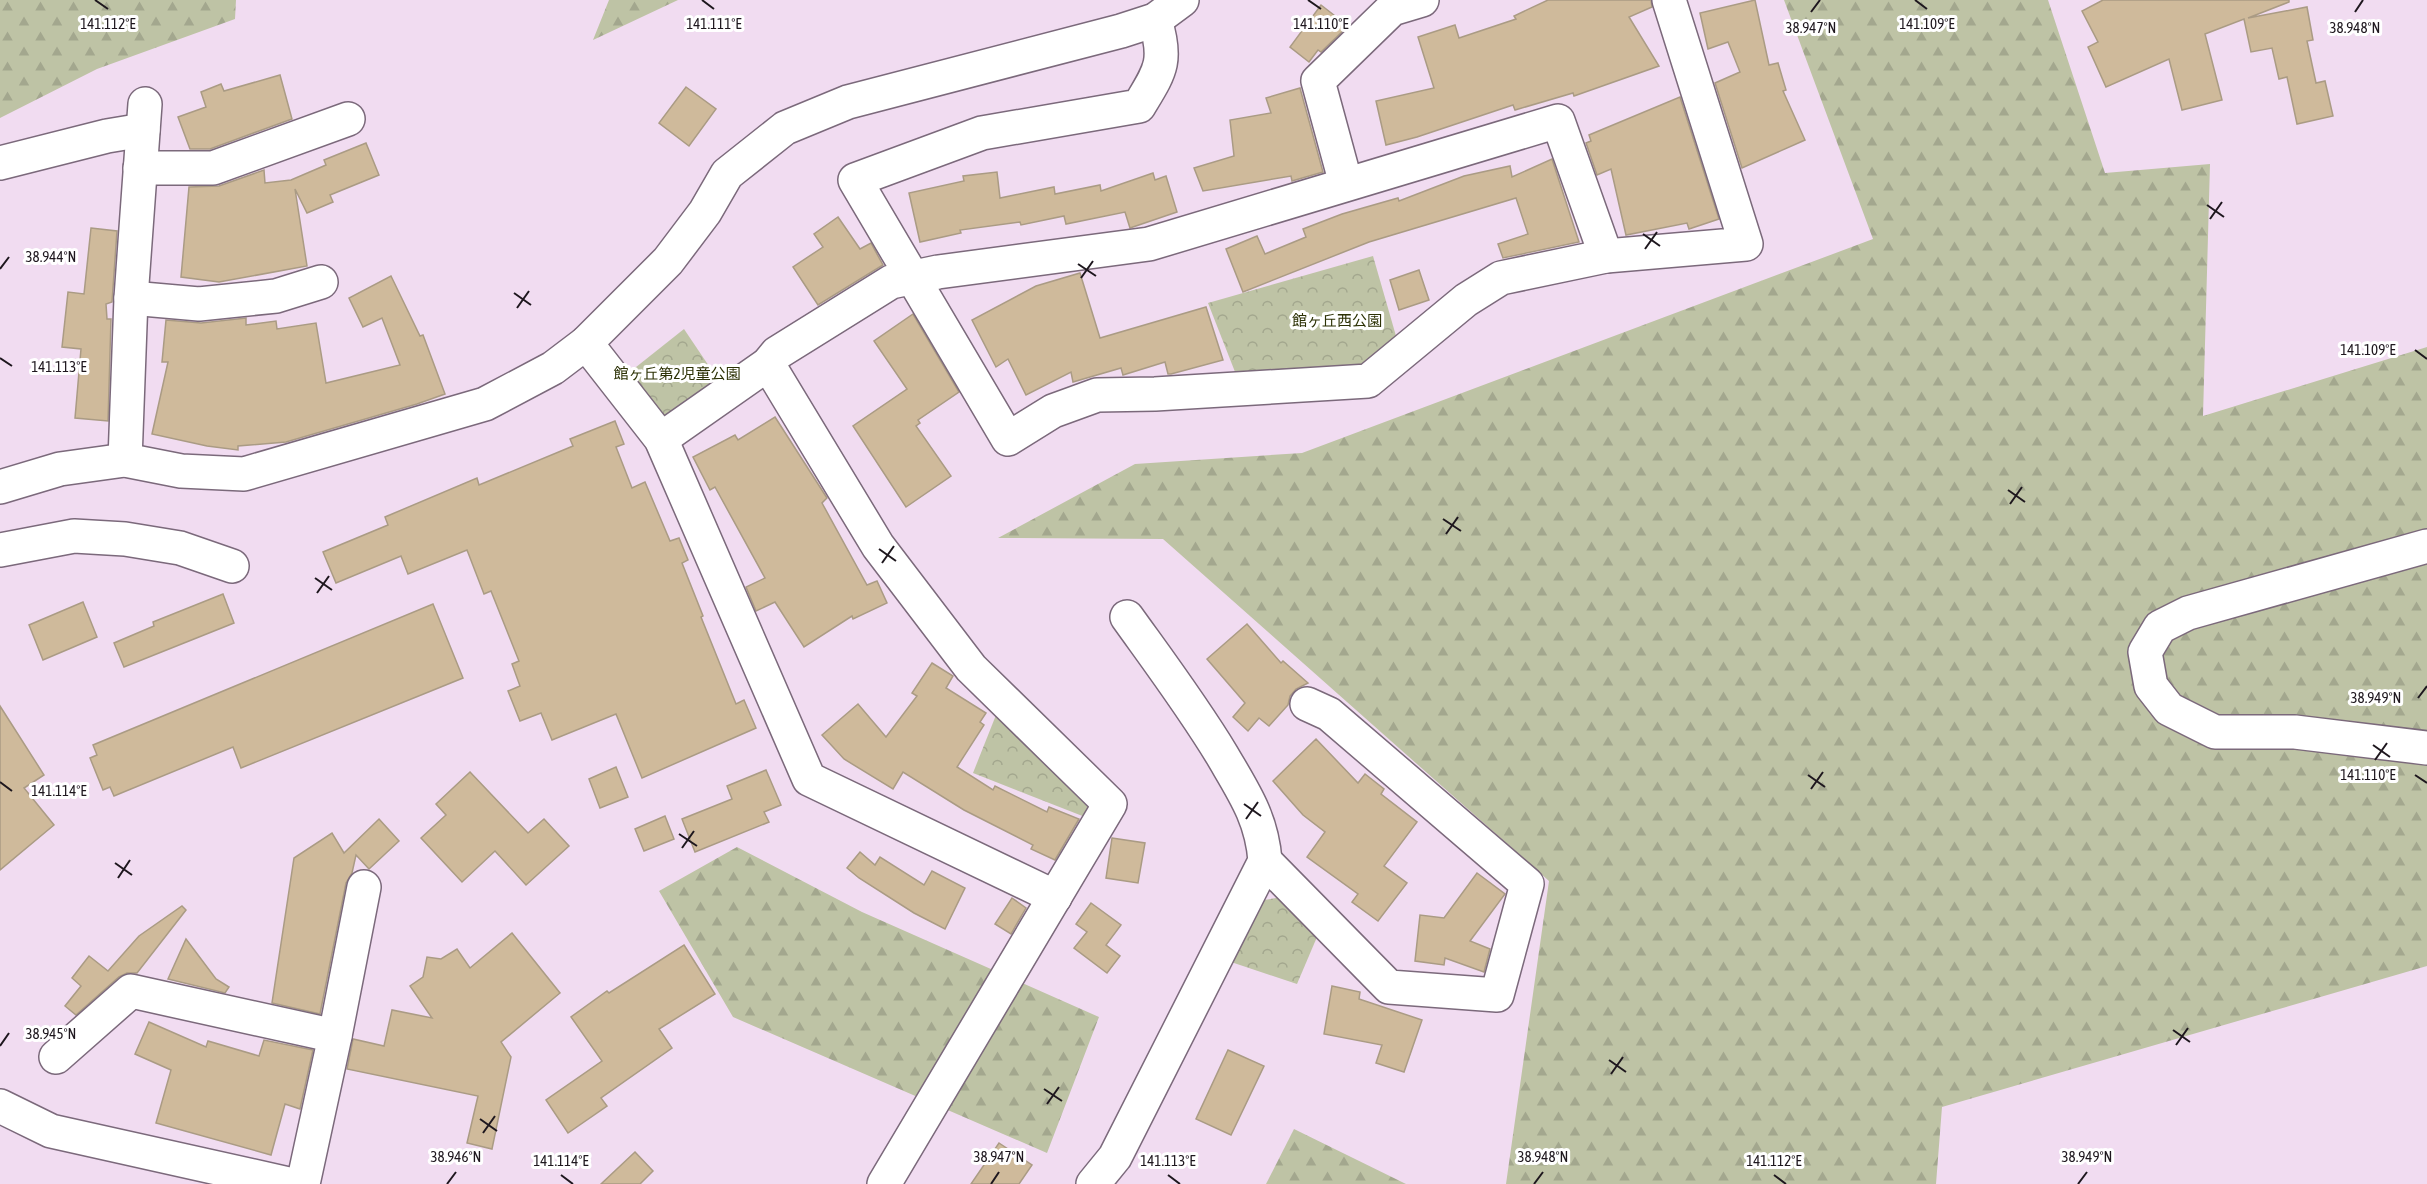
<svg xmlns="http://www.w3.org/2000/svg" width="2427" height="1184" viewBox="0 0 2427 1184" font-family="'Asap Condensed','Noto Sans JP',sans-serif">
  <defs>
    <pattern id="forest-firs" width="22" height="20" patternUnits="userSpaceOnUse" patternTransform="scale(1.5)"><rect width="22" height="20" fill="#bec3a5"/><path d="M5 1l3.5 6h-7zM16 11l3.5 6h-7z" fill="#a3a78e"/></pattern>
    <pattern id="park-crowns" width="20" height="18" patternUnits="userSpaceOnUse" patternTransform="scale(1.5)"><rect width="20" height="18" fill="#bec3a5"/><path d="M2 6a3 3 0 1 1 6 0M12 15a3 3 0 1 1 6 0" fill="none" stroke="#a3a78e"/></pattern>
  </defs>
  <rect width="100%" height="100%" fill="#f1dcf1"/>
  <g fill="url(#forest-firs)">
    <path d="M 0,0 L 236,0 L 235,19 L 97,69 L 0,118 Z"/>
    <path d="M 609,0 L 678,0 L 593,40 Z"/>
    <path d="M 1784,0 L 2048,0 L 2105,173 L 2210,164 L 2203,416 L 2427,347 L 2427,966 L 1942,1107 L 1936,1184 L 1506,1184 L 1549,881 L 1163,539 L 998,538 L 1135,464 L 1302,453 L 1873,239 Z"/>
    <path d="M 737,847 L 862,912 L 1099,1017 L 1047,1153 L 733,1017 L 659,891 Z"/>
    <path d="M 1294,1129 L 1406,1184 L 1266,1184 Z"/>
  </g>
  <g fill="url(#park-crowns)">
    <path d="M 1373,256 L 1396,336 L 1361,371 L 1237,377 L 1208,303 Z"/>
    <path d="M 684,329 L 719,381 L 661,421 L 626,375 Z"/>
    <path d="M 998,710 L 1092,804 L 1085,817 L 973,773 Z"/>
    <path d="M 1282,897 L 1317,937 L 1297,984 L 1231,962 L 1258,901 Z"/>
  </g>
  <g fill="#cfba9b" stroke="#aa9b84" stroke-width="1.5">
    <path d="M 1548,0 L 1651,0 L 1652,7 L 1629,17 L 1659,66 L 1574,96 L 1573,93 L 1515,110 L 1513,105 L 1417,137 L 1386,145 L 1376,101 L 1434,88 L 1418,37 L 1455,25 L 1459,38 L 1516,19 L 1514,16 Z"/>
    <path d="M 1755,0 L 1769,65 L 1778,63 L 1786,90 L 1783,91 L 1805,140 L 1742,168 L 1715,83 L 1740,72 L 1728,42 L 1708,49 L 1700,13 Z"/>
    <path d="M 2103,0 L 2289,0 L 2289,2 L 2248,18 L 2307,7 L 2313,40 L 2307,41 L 2316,83 L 2325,81 L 2333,116 L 2297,124 L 2287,77 L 2279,79 L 2272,48 L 2251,52 L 2244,19 L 2205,34 L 2222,100 L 2182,110 L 2169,59 L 2106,87 L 2088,47 L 2098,42 L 2082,11 Z"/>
    <path d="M 1321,5 L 1348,26 L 1321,52 L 1318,50 L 1309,62 L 1290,47 Z"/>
    <path d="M 280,75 L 292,119 L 210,149 L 190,149 L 178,117 L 206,107 L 201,92 L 221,84 L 224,91 Z"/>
    <path d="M 686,87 L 716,109 L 689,146 L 659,123 Z"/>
    <path d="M 1300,88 L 1323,172 L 1292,181 L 1291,176 L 1203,191 L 1194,168 L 1234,156 L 1230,120 L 1271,113 L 1266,98 Z"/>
    <path d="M 1680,97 L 1719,219 L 1689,229 L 1687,223 L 1626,235 L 1611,169 L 1597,175 L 1586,143 L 1591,141 L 1589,135 Z"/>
    <path d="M 366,143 L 379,175 L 330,195 L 333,202 L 307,213 L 295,189 L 307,266 L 219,282 L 181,277 L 189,187 L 219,186 L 264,170 L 265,183 L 291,180 L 326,165 L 324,160 Z"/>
    <path d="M 1552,159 L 1579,242 L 1503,258 L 1498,244 L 1528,234 L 1516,198 L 1369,242 L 1243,292 L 1226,249 L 1257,236 L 1265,254 L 1306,237 L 1303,229 L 1342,214 L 1398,198 L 1399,201 L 1464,176 L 1510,166 L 1512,177 Z"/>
    <path d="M 997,172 L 1000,198 L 1054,187 L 1055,194 L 1100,185 L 1101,191 L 1153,173 L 1155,180 L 1166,176 L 1177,212 L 1130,228 L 1125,212 L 1066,224 L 1064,216 L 1021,225 L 1020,222 L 960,230 L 961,233 L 920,242 L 909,193 L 964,181 L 963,176 Z"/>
    <path d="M 838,217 L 860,249 L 871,243 L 883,265 L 818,305 L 793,267 L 823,247 L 814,234 Z"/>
    <path d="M 91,228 L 117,231 L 112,302 L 106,304 L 107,319 L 111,319 L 108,421 L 75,418 L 81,349 L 62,347 L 68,292 L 84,294 Z"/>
    <path d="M 1419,270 L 1429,300 L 1399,310 L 1390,280 Z"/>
    <path d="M 1080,273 L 1100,338 L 1206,307 L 1223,360 L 1171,374 L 1168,374 L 1165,362 L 1123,375 L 1121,368 L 1073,382 L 1071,372 L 1026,395 L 1008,359 L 996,367 L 972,320 L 1036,286 Z"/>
    <path d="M 391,276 L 420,336 L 423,335 L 445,394 L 417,404 L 286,442 L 238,446 L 238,450 L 207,446 L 152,434 L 168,362 L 162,362 L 166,320 L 201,323 L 246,318 L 246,325 L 276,321 L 277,329 L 316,323 L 326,383 L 400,365 L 382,318 L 363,327 L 349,298 Z"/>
    <path d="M 913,314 L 959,392 L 918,420 L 920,423 L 916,426 L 951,476 L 906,507 L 853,426 L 907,389 L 874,341 Z"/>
    <path d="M 775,417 L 827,498 L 822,503 L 867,585 L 877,581 L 887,603 L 853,619 L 852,616 L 804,647 L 775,602 L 756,611 L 746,587 L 765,578 L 715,487 L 710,490 L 693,457 L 735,435 L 738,440 Z"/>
    <path d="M 615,421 L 624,444 L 616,447 L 632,488 L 645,482 L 670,541 L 679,538 L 688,560 L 682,563 L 703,616 L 701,617 L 736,704 L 744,700 L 756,728 L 642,778 L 616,714 L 552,740 L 541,713 L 520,721 L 508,691 L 520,686 L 512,664 L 519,661 L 491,591 L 484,594 L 467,550 L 408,574 L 401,556 L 336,583 L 323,552 L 388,525 L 385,517 L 477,478 L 479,485 L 573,446 L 570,439 Z"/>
    <path d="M 223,594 L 234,623 L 124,667 L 114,643 L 154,626 L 153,622 Z"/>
    <path d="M 83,602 L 97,637 L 43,660 L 29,625 Z"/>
    <path d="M 433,604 L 463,678 L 241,768 L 233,747 L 114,796 L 110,787 L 103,790 L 90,758 L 97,755 L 93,745 Z"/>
    <path d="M 1247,624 L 1281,663 L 1283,661 L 1308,683 L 1296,689 L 1290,696 L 1288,705 L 1269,726 L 1259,718 L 1248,731 L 1233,717 L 1245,703 L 1207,659 Z"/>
    <path d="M 932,663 L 953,676 L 946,688 L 986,713 L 980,722 L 984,725 L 957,767 L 993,790 L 995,786 L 1047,812 L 1049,807 L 1079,819 L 1055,860 L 1031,849 L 1033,845 L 964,810 L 903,772 L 893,789 L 844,759 L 822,735 L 858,704 L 886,737 L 917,696 L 912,693 Z"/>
    <path d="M 0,706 L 44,775 L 24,788 L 54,825 L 0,870 Z"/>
    <path d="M 1316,739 L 1358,783 L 1365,774 L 1384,789 L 1381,794 L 1417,822 L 1384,866 L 1407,883 L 1378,921 L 1352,902 L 1358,894 L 1307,857 L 1325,832 L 1303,815 L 1273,781 Z"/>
    <path d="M 616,767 L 628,797 L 600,808 L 589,779 Z"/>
    <path d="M 766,770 L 781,805 L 764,812 L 769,822 L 695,852 L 682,819 L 732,799 L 727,786 Z"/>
    <path d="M 470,772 L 528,833 L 544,819 L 569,846 L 526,885 L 495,851 L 462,882 L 421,838 L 446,815 L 436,804 Z"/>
    <path d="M 665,816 L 674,839 L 644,851 L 635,829 Z"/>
    <path d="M 379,819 L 399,841 L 369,869 L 356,855 L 352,873 L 346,883 L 320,1014 L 272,1003 L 294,858 L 332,833 L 344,853 Z"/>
    <path d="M 1112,838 L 1145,843 L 1138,883 L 1106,878 Z"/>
    <path d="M 860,852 L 875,865 L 880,857 L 924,885 L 932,871 L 965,888 L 945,929 L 914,913 L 859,878 L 847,868 Z"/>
    <path d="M 1477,873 L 1505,894 L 1470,941 L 1490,949 L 1484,972 L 1445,958 L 1444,965 L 1415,961 L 1420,915 L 1444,918 Z"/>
    <path d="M 1012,898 L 1026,908 L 1011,934 L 995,924 Z"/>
    <path d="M 1091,903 L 1121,925 L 1106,945 L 1120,956 L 1107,973 L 1074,948 L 1087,932 L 1076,924 Z"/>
    <path d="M 182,906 L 186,910 L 137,973 L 127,973 L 119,977 L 76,1015 L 65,1006 L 81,986 L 72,978 L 89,956 L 108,971 L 139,936 Z"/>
    <path d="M 512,933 L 560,993 L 501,1042 L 511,1057 L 492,1149 L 467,1143 L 478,1096 L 347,1069 L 353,1039 L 384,1046 L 392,1010 L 432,1018 L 410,986 L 423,977 L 427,957 L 441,959 L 457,949 L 470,968 Z"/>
    <path d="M 186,939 L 216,979 L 229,987 L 225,993 L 168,979 Z"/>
    <path d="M 684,945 L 715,994 L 659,1029 L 672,1048 L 601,1098 L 607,1106 L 568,1133 L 546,1100 L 602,1061 L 571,1017 L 607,991 L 609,993 Z"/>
    <path d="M 1332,986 L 1360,992 L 1359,999 L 1422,1020 L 1404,1072 L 1376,1063 L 1382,1045 L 1324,1034 Z"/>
    <path d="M 149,1022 L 206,1047 L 208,1041 L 259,1056 L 264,1040 L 313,1050 L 300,1109 L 285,1104 L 271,1155 L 156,1123 L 171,1070 L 135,1054 Z"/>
    <path d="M 1228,1050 L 1264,1066 L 1231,1135 L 1196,1119 Z"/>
    <path d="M 999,1143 L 1032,1165 L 1019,1184 L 971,1184 Z"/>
    <path d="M 635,1152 L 653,1171 L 640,1184 L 601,1184 Z"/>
  </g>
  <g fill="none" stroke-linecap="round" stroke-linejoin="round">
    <g stroke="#7b697b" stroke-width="36">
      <g id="minor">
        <path d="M 1155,20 C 1168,62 1160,71 1139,106 L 982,133 L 855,180 L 1008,439 L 1053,411 L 1097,395 L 1155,394 L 1368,381 L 1466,300 L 1501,278 L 1606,256 L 1746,244 L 1669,0"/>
        <path d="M 0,163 L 107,136 L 143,130"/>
        <path d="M 140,168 L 213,168 L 348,119"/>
        <path d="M 1346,184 L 1318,81 L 1392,9 L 1422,0"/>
        <path d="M 131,298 L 199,304 L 276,296 L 321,282"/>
        <path d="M 586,343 L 661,439 L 809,779 L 1055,897"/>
        <path d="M 768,364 L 878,546 L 971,668 L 1110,804 L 884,1184"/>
        <path d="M 661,439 L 768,364 L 777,353 L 891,282 L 938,272 L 1149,244 L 1558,121 L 1606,256"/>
        <path d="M 125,460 L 131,298 L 145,104"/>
        <path d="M 0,487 L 60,469 L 125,460 L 181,471 L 244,474 L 485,404 L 553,368 L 586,343 L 668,261 L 705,212 L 727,174 L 785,128 L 848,102 L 1121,31 L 1155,20 L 1182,0"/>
        <path d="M 2427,546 L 2188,613 L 2160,627 L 2145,652 L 2151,686 L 2169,709 L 2215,732 L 2295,732 L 2427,748"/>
        <path d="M 0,550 L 74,536 L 125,539 L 180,548 L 232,566"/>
        <path d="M 1265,861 L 1389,987 L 1497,995 L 1527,884 L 1329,714 L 1307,704"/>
        <path d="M 56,1057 L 131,991 L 335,1036"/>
        <path d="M 0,1106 L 51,1131 L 289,1184"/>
        <path d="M 303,1184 L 335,1036 L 364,887"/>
        <path d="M 1093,1184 L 1115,1157 L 1265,861 C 1262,818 1243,791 1222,755 C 1193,707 1160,663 1127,617"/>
      </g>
    </g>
    <use href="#minor" stroke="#fff" stroke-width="33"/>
  </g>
  <path fill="none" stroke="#1e171e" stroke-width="2" d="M 95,0 L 108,9M 702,0 L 714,9M 1308,0 L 1321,9M 1915,0 L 1927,9M 1811,12 L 1820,0M 2355,12 L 2363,0M 2207,205 L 2224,217M 2210,219 L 2222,202M 1643,234 L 1660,246M 1645,249 L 1657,232M 1078,264 L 1096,276M 0,269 L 9,257M 1081,278 L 1093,261M 514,293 L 531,305M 517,308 L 529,291M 2415,350 L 2427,359M 0,358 L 12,366M 2008,490 L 2025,502M 2010,504 L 2022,487M 1443,519 L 1461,531M 1446,534 L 1458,517M 879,549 L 896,561M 882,563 L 894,546M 315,578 L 332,590M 317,593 L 329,576M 2418,698 L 2427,686M 2373,745 L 2390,757M 2375,760 L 2387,743M 1808,775 L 1825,787M 2415,775 L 2427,783M 0,782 L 12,791M 1811,789 L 1823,772M 1244,804 L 1261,816M 1246,819 L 1258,802M 679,834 L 697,846M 682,848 L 694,831M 115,863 L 132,875M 118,878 L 130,860M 2173,1030 L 2190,1042M 2176,1045 L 2188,1028M 0,1046 L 9,1033M 1609,1060 L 1626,1072M 1611,1074 L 1623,1057M 1044,1089 L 1062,1101M 1047,1104 L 1059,1087M 480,1119 L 497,1131M 483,1133 L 495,1116M 561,1175 L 573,1184M 1168,1175 L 1180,1184M 1774,1175 L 1786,1184M 447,1184 L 456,1172M 991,1184 L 999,1172M 1534,1184 L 1543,1172M 2078,1184 L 2087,1172"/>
  <g text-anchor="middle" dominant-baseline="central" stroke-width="6" stroke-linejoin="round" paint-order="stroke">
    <g font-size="15" fill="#2c3105" stroke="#fff">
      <text x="1337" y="320">館ヶ丘西公園</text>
      <text x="677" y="373">館ヶ丘第2児童公園</text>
    </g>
  </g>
  <g font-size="15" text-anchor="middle" fill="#1e171e" stroke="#fff" stroke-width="6" stroke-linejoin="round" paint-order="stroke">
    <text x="108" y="29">141.112°E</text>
    <text x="714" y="29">141.111°E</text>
    <text x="1321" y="29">141.110°E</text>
    <text x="1927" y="29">141.109°E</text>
    <text x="1811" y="33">38.947°N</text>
    <text x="2355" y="33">38.948°N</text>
    <text x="51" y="262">38.944°N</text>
    <text x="2368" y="355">141.109°E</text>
    <text x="59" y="372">141.113°E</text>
    <text x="2376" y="703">38.949°N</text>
    <text x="2368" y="780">141.110°E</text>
    <text x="59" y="796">141.114°E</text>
    <text x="51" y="1039">38.945°N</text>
    <text x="456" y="1162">38.946°N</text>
    <text x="999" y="1162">38.947°N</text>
    <text x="1543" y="1162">38.948°N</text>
    <text x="2087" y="1162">38.949°N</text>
    <text x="561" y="1166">141.114°E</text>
    <text x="1168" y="1166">141.113°E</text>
    <text x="1774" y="1166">141.112°E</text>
  </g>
</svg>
